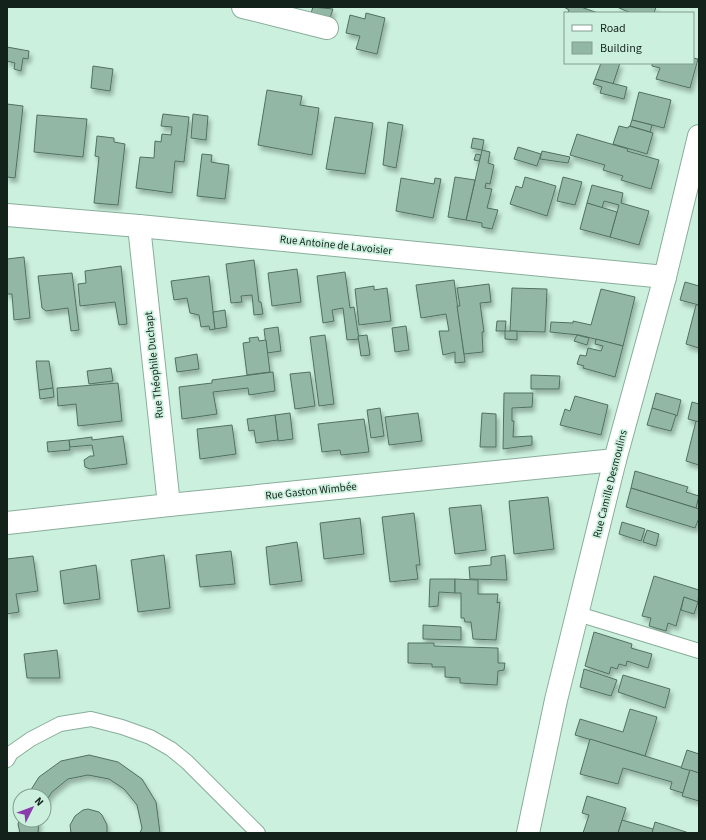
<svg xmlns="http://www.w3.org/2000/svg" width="706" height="840" viewBox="0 0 706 840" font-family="'Source Sans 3',sans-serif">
  <defs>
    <filter id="shadow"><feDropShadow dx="2.5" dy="4.5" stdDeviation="2" flood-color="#0004"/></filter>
  </defs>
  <rect width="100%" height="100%" fill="#cbf1de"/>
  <g fill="#93b7a5" stroke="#507161" filter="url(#shadow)">
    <path d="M 313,7 L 333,9 L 330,18 L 311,13 Z"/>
    <path d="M 564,7 L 581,7 L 598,13 L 568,13 L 569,10 Z"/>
    <path d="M 617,7 L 656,7 L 654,13 L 631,13 Z"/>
    <path d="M 366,13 L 385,18 L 377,54 L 356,49 L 360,36 L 346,33 L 350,15 L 365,19 Z"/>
    <path d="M 7,47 L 29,51 L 28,59 L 23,58 L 21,71 L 14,69 L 15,63 L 7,61 Z"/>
    <path d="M 693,58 L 698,59 L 690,88 L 656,79 L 660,68 L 652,66 L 652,63 L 693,63 Z"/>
    <path d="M 601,63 L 620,63 L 613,84 L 595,79 Z"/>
    <path d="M 93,66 L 113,69 L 110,91 L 91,88 Z"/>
    <path d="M 595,79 L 627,87 L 624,99 L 600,93 L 602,87 L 593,84 Z"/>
    <path d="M 267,90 L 302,96 L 300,105 L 319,108 L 312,155 L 258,145 Z"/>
    <path d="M 639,92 L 671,100 L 664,128 L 632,120 Z"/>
    <path d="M 7,104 L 23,106 L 15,178 L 7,177 Z"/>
    <path d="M 163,114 L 189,117 L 184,162 L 175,161 L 172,193 L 136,188 L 140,157 L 154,158 L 155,141 L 161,142 L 162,134 L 171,135 L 172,127 L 161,126 Z"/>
    <path d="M 193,114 L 208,116 L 206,140 L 191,138 Z"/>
    <path d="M 37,115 L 87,119 L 83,157 L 34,152 Z"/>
    <path d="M 335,117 L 373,123 L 365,174 L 326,169 Z"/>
    <path d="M 632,120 L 652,125 L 650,132 L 630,126 Z"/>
    <path d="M 388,122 L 403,125 L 396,168 L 383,165 Z"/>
    <path d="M 619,126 L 628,128 L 629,126 L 653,133 L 647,154 L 613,144 Z"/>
    <path d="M 577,134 L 628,149 L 627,151 L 659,160 L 651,189 L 621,180 L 623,176 L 603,170 L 605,165 L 570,155 Z"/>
    <path d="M 97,136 L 114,138 L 114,142 L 125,144 L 118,205 L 94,203 L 99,157 L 95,156 Z"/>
    <path d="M 473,138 L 484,140 L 482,150 L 471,148 Z"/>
    <path d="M 518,147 L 541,154 L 537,166 L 514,159 Z"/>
    <path d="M 482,150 L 490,152 L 488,163 L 494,165 L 490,184 L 486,183 L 485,188 L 492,189 L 487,208 L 498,210 L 492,229 L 482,227 L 482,223 L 466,220 Z"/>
    <path d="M 542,151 L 570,157 L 568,163 L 540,159 Z"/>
    <path d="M 202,154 L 212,155 L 211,162 L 229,165 L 225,199 L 197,196 Z"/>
    <path d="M 476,154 L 481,155 L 479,161 L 474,160 Z"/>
    <path d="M 455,177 L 475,180 L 466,220 L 448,217 Z"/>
    <path d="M 525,177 L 556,186 L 547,216 L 510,204 L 516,186 L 522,188 Z"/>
    <path d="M 563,177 L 582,182 L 575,205 L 557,201 Z"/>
    <path d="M 401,178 L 434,184 L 435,178 L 441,179 L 433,218 L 396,211 Z"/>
    <path d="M 592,185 L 623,193 L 621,203 L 649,211 L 639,245 L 610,237 L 619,205 L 604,201 L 602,208 L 587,203 Z"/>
    <path d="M 587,203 L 617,212 L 610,237 L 580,229 Z"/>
    <path d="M 24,257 L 30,318 L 14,320 L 12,294 L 7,294 L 7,259 Z"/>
    <path d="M 254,260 L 259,302 L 261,302 L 263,314 L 254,315 L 252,295 L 241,296 L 242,302 L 231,303 L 226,264 Z"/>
    <path d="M 121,266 L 127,324 L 119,325 L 115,302 L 80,306 L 78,284 L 86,283 L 85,271 Z"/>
    <path d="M 297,269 L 301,302 L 272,306 L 268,273 Z"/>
    <path d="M 345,272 L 350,308 L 354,307 L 359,339 L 347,340 L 343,308 L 332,310 L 334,321 L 323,323 L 317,276 Z"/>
    <path d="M 72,273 L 79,330 L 71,331 L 68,308 L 46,311 L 42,308 L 38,276 Z"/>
    <path d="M 209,276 L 215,329 L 210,330 L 209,326 L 201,327 L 199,315 L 190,313 L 187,298 L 174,300 L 171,281 Z"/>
    <path d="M 454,280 L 464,354 L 465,362 L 455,363 L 455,352 L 443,355 L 439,331 L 449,331 L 446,314 L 421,318 L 416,285 Z"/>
    <path d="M 685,282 L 699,286 L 699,305 L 680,300 Z"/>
    <path d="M 489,284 L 491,302 L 480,303 L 484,332 L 482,332 L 483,352 L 464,354 L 457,306 L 460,306 L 457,288 Z"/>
    <path d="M 374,286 L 374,290 L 387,288 L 391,321 L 359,325 L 355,289 Z"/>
    <path d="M 512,288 L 547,289 L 545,332 L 510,331 Z"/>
    <path d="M 601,289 L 635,297 L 623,346 L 579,335 L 550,332 L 551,322 L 573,323 L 573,321 L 591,325 Z"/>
    <path d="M 696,305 L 699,305 L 699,348 L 686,344 Z"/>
    <path d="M 225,310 L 227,327 L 215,329 L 213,312 Z"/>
    <path d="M 497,321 L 506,321 L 505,331 L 496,331 Z"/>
    <path d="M 406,326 L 409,350 L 395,352 L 392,328 Z"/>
    <path d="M 278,327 L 281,351 L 267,353 L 264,329 Z"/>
    <path d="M 505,331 L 517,331 L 517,340 L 505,339 Z"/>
    <path d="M 325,335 L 334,404 L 319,406 L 310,337 Z"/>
    <path d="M 367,335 L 370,355 L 361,356 L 358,336 Z"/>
    <path d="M 577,335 L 589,338 L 587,345 L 574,341 Z"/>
    <path d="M 258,337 L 259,341 L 266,340 L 270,372 L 247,375 L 243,343 L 250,342 L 249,338 Z"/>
    <path d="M 596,339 L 623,346 L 615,377 L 583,368 L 584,366 L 577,364 L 580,355 L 586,356 L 588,348 L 601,351 L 603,346 L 595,344 Z"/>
    <path d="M 197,354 L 199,369 L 177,372 L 175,358 Z"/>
    <path d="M 36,361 L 49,361 L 53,388 L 39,390 Z"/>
    <path d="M 111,368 L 113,381 L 89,384 L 87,371 Z"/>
    <path d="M 273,372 L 275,391 L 249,395 L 248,388 L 213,392 L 217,414 L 182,419 L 179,387 L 212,383 L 212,380 Z"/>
    <path d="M 310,372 L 315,406 L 295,409 L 290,374 Z"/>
    <path d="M 531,375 L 560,376 L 559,389 L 531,389 Z"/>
    <path d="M 118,383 L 122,421 L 78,426 L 76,404 L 58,406 L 57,388 Z"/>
    <path d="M 53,388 L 54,397 L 40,399 L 39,390 Z"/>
    <path d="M 504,393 L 533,393 L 532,407 L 512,408 L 512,421 L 514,421 L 513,437 L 532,436 L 532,445 L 503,449 Z"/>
    <path d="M 656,393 L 681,400 L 677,416 L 652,408 Z"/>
    <path d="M 575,396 L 608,405 L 601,435 L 560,425 L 565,409 L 570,411 Z"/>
    <path d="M 692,402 L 699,404 L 699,422 L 688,419 Z"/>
    <path d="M 380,408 L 384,436 L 371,438 L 367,410 Z"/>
    <path d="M 652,408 L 676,415 L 671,431 L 647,425 Z"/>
    <path d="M 290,413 L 293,439 L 278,441 L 275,415 Z"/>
    <path d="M 418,413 L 422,441 L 389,445 L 385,417 Z"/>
    <path d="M 482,413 L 496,414 L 496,447 L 480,447 Z"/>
    <path d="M 275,415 L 278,440 L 256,443 L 254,430 L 249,431 L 247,419 Z"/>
    <path d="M 364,419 L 369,452 L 341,455 L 340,450 L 322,452 L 318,424 Z"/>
    <path d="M 696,421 L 699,422 L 699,465 L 686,461 Z"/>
    <path d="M 232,425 L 236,454 L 200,459 L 197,429 Z"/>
    <path d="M 123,436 L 127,464 L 90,469 L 85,467 L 84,460 L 90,456 L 94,456 L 92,445 L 70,447 L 69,440 L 92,437 L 92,440 Z"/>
    <path d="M 69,440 L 70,450 L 48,452 L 47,442 Z"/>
    <path d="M 635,471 L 688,487 L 686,492 L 699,496 L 696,508 L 631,488 Z"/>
    <path d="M 631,488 L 699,509 L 699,518 L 695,528 L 626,507 Z"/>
    <path d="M 548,497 L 554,549 L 514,554 L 509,501 Z"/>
    <path d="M 481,505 L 486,550 L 455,554 L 449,508 Z"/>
    <path d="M 414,513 L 420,565 L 416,565 L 418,579 L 390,582 L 382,517 Z"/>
    <path d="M 360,518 L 364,554 L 324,559 L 320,523 Z"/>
    <path d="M 622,522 L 645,529 L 641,541 L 619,534 Z"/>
    <path d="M 647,530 L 659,534 L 656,546 L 643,542 Z"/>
    <path d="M 297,542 L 302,581 L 270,585 L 266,547 Z"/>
    <path d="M 231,551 L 235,584 L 200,587 L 196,555 Z"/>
    <path d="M 164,555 L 170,608 L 138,612 L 131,560 Z"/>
    <path d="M 505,555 L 507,580 L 470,579 L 469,567 L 491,565 L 491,557 Z"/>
    <path d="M 33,556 L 38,591 L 16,594 L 19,612 L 7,614 L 7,559 Z"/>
    <path d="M 96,565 L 100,599 L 64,604 L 60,571 Z"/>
    <path d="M 654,576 L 699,590 L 698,602 L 684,597 L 676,626 L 668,623 L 666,631 L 649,626 L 651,618 L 642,616 Z"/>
    <path d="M 430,579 L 455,579 L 455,593 L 439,592 L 438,606 L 429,607 Z"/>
    <path d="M 455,579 L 478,580 L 478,594 L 498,594 L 497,603 L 500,602 L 496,640 L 473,639 L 471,622 L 465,622 L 464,618 L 461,618 L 461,593 L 455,593 Z"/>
    <path d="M 684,597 L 698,602 L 694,614 L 681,610 Z"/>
    <path d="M 423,625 L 461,627 L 461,640 L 423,639 Z"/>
    <path d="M 594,632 L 632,644 L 631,648 L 652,654 L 648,668 L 627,661 L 626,666 L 619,664 L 617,669 L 611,667 L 609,674 L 585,666 Z"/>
    <path d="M 408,643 L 434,643 L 434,646 L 498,648 L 498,663 L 505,663 L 504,670 L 498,671 L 497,685 L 460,683 L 460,678 L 445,677 L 445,667 L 432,667 L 432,664 L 408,663 Z"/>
    <path d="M 57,650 L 60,678 L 27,678 L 24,654 Z"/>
    <path d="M 584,669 L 617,680 L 611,696 L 580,687 Z"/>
    <path d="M 623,675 L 670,689 L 665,708 L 618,692 Z"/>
    <path d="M 630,709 L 657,717 L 645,756 L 575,735 L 580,719 L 623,732 Z"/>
    <path d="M 590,739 L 690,770 L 683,793 L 670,789 L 672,782 L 623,768 L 618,784 L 580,774 Z"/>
    <path d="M 687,750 L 699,754 L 699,773 L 681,768 Z"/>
    <path d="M 89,755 L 118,762 L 142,779 L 156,802 L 160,833 L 140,833 L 142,828 L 137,805 L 124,789 L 109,779 L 88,775 L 68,779 L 52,792 L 44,804 L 44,796 L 27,796 L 39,777 L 61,761 Z"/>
    <path d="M 690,770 L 699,773 L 699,801 L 682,796 Z"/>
    <path d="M 587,796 L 626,808 L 618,833 L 583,833 L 589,815 L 582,813 Z"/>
    <path d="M 88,809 L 99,812 L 102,815 L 107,825 L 107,833 L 71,833 L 70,825 L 75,816 L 83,810 Z"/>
    <path d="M 20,817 L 20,820 L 39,820 L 38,833 L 20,833 L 18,824 Z"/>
    <path d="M 622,820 L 653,829 L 652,833 L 618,833 Z"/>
    <path d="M 655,822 L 689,833 L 652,833 Z"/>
  </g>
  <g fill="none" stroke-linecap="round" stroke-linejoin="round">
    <g stroke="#89ad9b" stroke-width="16">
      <g id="lane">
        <path d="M 578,614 L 699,651"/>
        <path d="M 7,760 L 11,753 L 31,739 L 60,724 L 91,719 L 122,727 L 150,737 L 171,749 L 187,762 L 258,833"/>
      </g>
    </g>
    <g stroke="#89ad9b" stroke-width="24">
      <g id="street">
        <path d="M 243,7 L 327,28"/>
        <path d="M 7,215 L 139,226 L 665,277"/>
        <path d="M 139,226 L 169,505"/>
        <path d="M 7,523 L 169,505 L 615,460"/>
        <path d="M 528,833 L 556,700 L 615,460 L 665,277 L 699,136"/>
      </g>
    </g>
    <use href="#lane" stroke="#fff" stroke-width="14"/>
    <use href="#street" stroke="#fff" stroke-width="22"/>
  </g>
  <g text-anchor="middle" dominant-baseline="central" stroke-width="3.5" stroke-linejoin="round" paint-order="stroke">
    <g font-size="11" fill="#14221c" stroke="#cbf1de">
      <text transform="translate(336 245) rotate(6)">Rue Antoine de Lavoisier</text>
      <text transform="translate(154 365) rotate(-96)">Rue Théophile Duchapt</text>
      <text transform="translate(610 484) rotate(-76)">Rue Camille Desmoulins</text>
      <text transform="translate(311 491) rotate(-6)">Rue Gaston Wimbée</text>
    </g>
  </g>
  <rect width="706" height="840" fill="none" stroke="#14221c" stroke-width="16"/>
  <rect x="564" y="12" width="130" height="52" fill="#cbf1de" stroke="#829e90"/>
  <rect x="572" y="25" width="20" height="6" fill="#ffffff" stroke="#829e90"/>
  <text x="600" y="32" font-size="12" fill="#14221c">Road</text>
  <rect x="572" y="42" width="20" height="12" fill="#93b7a5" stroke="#829e90"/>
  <text x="600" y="52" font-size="12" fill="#14221c">Building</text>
  <g transform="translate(32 808) rotate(48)"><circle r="19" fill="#cbf1de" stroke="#829e90"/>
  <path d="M0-3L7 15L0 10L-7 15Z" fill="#8a3bac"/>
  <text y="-6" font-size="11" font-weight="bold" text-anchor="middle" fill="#14221c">N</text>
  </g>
</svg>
